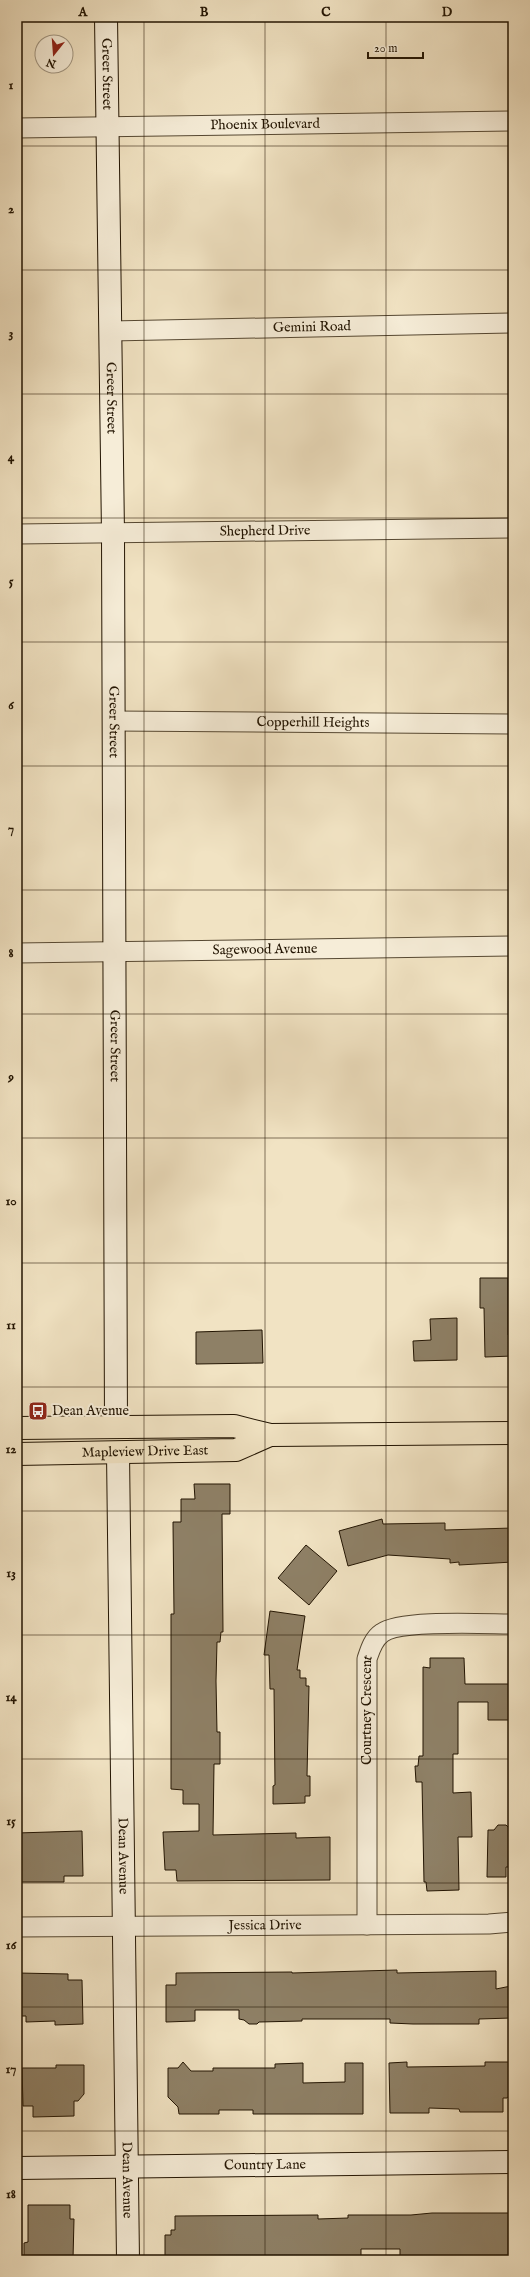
<svg xmlns="http://www.w3.org/2000/svg" width="530" height="2277" viewBox="0 0 530 2277" font-family="'IM FELL English',serif">
  <rect width="100%" height="100%" fill="#f1e3c3"/>
  <filter id="stains"><feTurbulence type="fractalNoise" baseFrequency=".005" numOctaves="4"/><feColorMatrix values="0 0 0 0 .2 0 0 0 0 .09 0 0 0 0 .02 0 0 0 .5 -.17"/></filter>
  <radialGradient id="worn" r=".72"><stop offset=".6" stop-color="#630" stop-opacity="0"/><stop offset="1" stop-color="#630" stop-opacity=".3"/></radialGradient>
  <g fill="#8e8066" stroke="#221402">
    <path d="M 480,1278 L 508,1278 L 508,1335 L 513,1335 L 513,1356 L 485,1357 L 484,1308 L 480,1308 Z"/>
    <path d="M 457,1318 L 457,1360 L 414,1361 L 413,1341 L 431,1340 L 430,1319 Z"/>
    <path d="M 262,1330 L 263,1363 L 196,1364 L 196,1332 Z"/>
    <path d="M 194,1484 L 230,1484 L 230,1514 L 222,1514 L 223,1632 L 221,1632 L 220,1642 L 217,1642 L 216,1681 L 217,1732 L 220,1732 L 220,1764 L 214,1764 L 213,1835 L 296,1833 L 296,1838 L 330,1837 L 330,1880 L 177,1881 L 176,1870 L 165,1870 L 163,1832 L 199,1831 L 199,1804 L 183,1804 L 183,1790 L 171,1789 L 171,1614 L 174,1614 L 173,1522 L 181,1522 L 181,1499 L 195,1499 Z"/>
    <path d="M 382,1519 L 383,1524 L 445,1523 L 445,1530 L 513,1528 L 513,1562 L 459,1565 L 459,1562 L 450,1563 L 450,1559 L 388,1555 L 348,1566 L 339,1531 Z"/>
    <path d="M 306,1545 L 337,1571 L 309,1605 L 278,1578 Z"/>
    <path d="M 270,1611 L 305,1616 L 297,1670 L 300,1670 L 300,1678 L 306,1678 L 306,1686 L 309,1686 L 307,1776 L 310,1776 L 310,1796 L 305,1796 L 305,1803 L 273,1804 L 273,1786 L 275,1785 L 274,1689 L 270,1689 L 269,1655 L 264,1655 Z"/>
    <path d="M 430,1658 L 464,1658 L 465,1684 L 510,1684 L 510,1720 L 488,1720 L 488,1702 L 458,1702 L 458,1754 L 453,1754 L 453,1793 L 471,1792 L 472,1837 L 458,1837 L 459,1890 L 427,1891 L 426,1882 L 424,1882 L 422,1782 L 416,1782 L 415,1766 L 418,1766 L 419,1756 L 423,1756 L 423,1667 L 430,1668 Z"/>
    <path d="M 498,1825 L 506,1825 L 513,1832 L 513,1867 L 506,1867 L 506,1877 L 487,1877 L 488,1830 L 494,1830 Z"/>
    <path d="M 82,1831 L 83,1876 L 64,1876 L 64,1882 L 17,1882 L 17,1833 Z"/>
    <path d="M 397,1970 L 397,1973 L 496,1971 L 496,1989 L 511,1986 L 512,2018 L 479,2019 L 479,2024 L 413,2024 L 390,2023 L 390,2019 L 302,2019 L 302,2021 L 259,2022 L 257,2024 L 249,2024 L 244,2020 L 239,2019 L 239,2010 L 195,2010 L 195,2021 L 166,2022 L 166,1985 L 176,1985 L 176,1973 L 292,1972 L 292,1973 Z"/>
    <path d="M 18,1973 L 68,1974 L 68,1980 L 82,1980 L 83,2024 L 55,2025 L 55,2021 L 26,2022 L 26,2016 L 19,2016 Z"/>
    <path d="M 183,2062 L 191,2071 L 213,2071 L 213,2068 L 275,2068 L 275,2064 L 303,2063 L 303,2083 L 345,2082 L 345,2063 L 363,2063 L 363,2114 L 253,2114 L 253,2110 L 219,2110 L 219,2114 L 179,2114 L 178,2107 L 168,2097 L 168,2068 L 178,2068 Z"/>
    <path d="M 407,2062 L 407,2067 L 485,2066 L 485,2062 L 513,2062 L 513,2091 L 507,2098 L 503,2098 L 503,2112 L 460,2112 L 459,2109 L 429,2108 L 429,2113 L 390,2113 L 389,2063 Z"/>
    <path d="M 56,2065 L 84,2065 L 84,2094 L 78,2101 L 74,2101 L 74,2116 L 33,2117 L 33,2106 L 23,2106 L 22,2068 L 56,2068 Z"/>
    <path d="M 28,2205 L 70,2205 L 70,2219 L 74,2219 L 73,2259 L 24,2260 L 24,2243 L 28,2242 Z"/>
    <path d="M 432,2213 L 513,2213 L 513,2256 L 496,2256 L 496,2260 L 400,2260 L 400,2249 L 361,2249 L 361,2258 L 353,2258 L 353,2260 L 165,2260 L 165,2235 L 171,2235 L 171,2230 L 175,2230 L 175,2216 L 318,2215 L 318,2219 L 348,2218 L 348,2215 L 411,2215 Z"/>
  </g>
  <g fill="none" stroke-linecap="round" stroke-linejoin="round">
    <g stroke="#564832" stroke-width="21">
      <g id="street">
        <path id="s1" d="M 17,128 L 513,121"/>
        <path id="s2" d="M 111,331 L 513,323"/>
        <path id="s3" d="M 17,534 L 513,528"/>
        <path id="s4" d="M 113,721 L 513,724"/>
        <path id="s5" d="M 17,953 L 513,946"/>
        <path id="s6" d="M 367,1925 L 367,1659 C 370,1650 373,1639 382,1633 C 400,1619 487,1624 513,1624"/>
        <path id="s7" d="M 17,1927 L 489,1924 L 513,1922"/>
      </g>
    </g>
    <g stroke="#221402" stroke-width="24">
      <g id="secondary">
        <path id="s8" d="M 106,17 L 113,534 L 116,1427"/>
        <path id="s9" d="M 118,1453 L 128,2260"/>
        <path id="s10" d="M 17,2168 L 513,2162"/>
      </g>
    </g>
    <g stroke="#221402" stroke-width="24">
      <g id="primary">
        <path d="M 17,1428 L 234,1426 L 270,1435 L 513,1433"/>
        <path id="s11" d="M 17,1454 L 236,1450 L 270,1435"/>
      </g>
    </g>
    <use href="#street" stroke="#f6edd8" stroke-width="19"/>
    <use href="#secondary" stroke="#f6edd8" stroke-width="22"/>
    <use href="#primary" stroke="#f1e3c3" stroke-width="22"/>
  </g>
  <path fill="none" stroke="#221402" stroke-width="1" stroke-opacity="0.55" d="M 144,17 L 144,2260M 265,17 L 265,2260M 386,17 L 386,2260M 17,146 L 513,146M 17,270 L 513,270M 17,394 L 513,394M 17,518 L 513,518M 17,642 L 513,642M 17,766 L 513,766M 17,890 L 513,890M 17,1014 L 513,1014M 17,1138 L 513,1138M 17,1263 L 513,1263M 17,1387 L 513,1387M 17,1511 L 513,1511M 17,1635 L 513,1635M 17,1759 L 513,1759M 17,1883 L 513,1883M 17,2007 L 513,2007M 17,2131 L 513,2131"/>
  <defs>
    <g id="bus-square" transform="scale(1)"><rect x="-9" y="-9" width="18" height="18" rx="4" fill="#8f2418" stroke="#f6edd8"/><path d="M-5-6H5V4H4V6H2V4H-2V6H-4V4H-5ZM-3.5-4V0h7V-4ZM-3.5 1.2v1.5H-2V1.2ZM2 1.2v1.5H3.5V1.2Z" fill="#fff"/></g>
  </defs>
  <g fill-rule="evenodd">
    <use href="#bus-square" x="38" y="1411"/>
  </g>
  <g text-anchor="middle" dominant-baseline="central" stroke-width="4" stroke-linejoin="round" paint-order="stroke">
    <g font-size="14" fill="#221402" stroke="#f6edd8">
      <text stroke="none"><textPath href="#s8" startOffset="57">Greer Street</textPath></text>
      <text stroke="none"><textPath href="#s1" startOffset="248">Phoenix Boulevard</textPath></text>
      <text stroke="none"><textPath href="#s2" startOffset="201">Gemini Road</textPath></text>
      <text stroke="none"><textPath href="#s8" startOffset="381">Greer Street</textPath></text>
      <text stroke="none"><textPath href="#s3" startOffset="248">Shepherd Drive</textPath></text>
      <text stroke="none"><textPath href="#s8" startOffset="705">Greer Street</textPath></text>
      <text stroke="none"><textPath href="#s4" startOffset="200">Copperhill Heights</textPath></text>
      <text stroke="none"><textPath href="#s5" startOffset="248">Sagewood Avenue</textPath></text>
      <text stroke="none"><textPath href="#s8" startOffset="1029">Greer Street</textPath></text>
      <text stroke="none"><textPath href="#s11" startOffset="128">Mapleview Drive East</textPath></text>
      <text stroke="none"><textPath href="#s6" startOffset="215">Courtney Crescent</textPath></text>
      <text stroke="none"><textPath href="#s9" startOffset="403">Dean Avenue</textPath></text>
      <text stroke="none"><textPath href="#s7" startOffset="248">Jessica Drive</textPath></text>
      <text stroke="none"><textPath href="#s10" startOffset="248">Country Lane</textPath></text>
      <text stroke="none"><textPath href="#s9" startOffset="727">Dean Avenue</textPath></text>
    </g>
    <g font-size="14" fill="#221402" stroke="#f6edd8" text-anchor="start">
      <text x="52" y="1411">Dean Avenue</text>
    </g>
  </g>
  <rect width="530" height="2277" fill="none" stroke="#f1e3c3" stroke-width="44"/>
  <g transform="translate(54 54) rotate(197)"><circle r="19" fill="#f6edd8" stroke="#a19682"/>
  <path d="M0-3L7 15L0 10L-7 15Z" fill="#8f2418"/>
  <text y="-6" font-size="11" font-weight="bold" text-anchor="middle" fill="#221402">N</text>
  </g>
  <path d="M368 52v6h55v-6" fill="none" stroke="#221402" stroke-width="2"/>
  <text x="374" y="52" font-size="12" fill="#221402" stroke="#f6edd8" stroke-width="3" paint-order="stroke">20 m</text>
  <rect x="22" y="22" width="486" height="2233" fill="none" stroke="#221402" stroke-width="1.5"/>
  <g font-size="13" text-anchor="middle" font-weight="bold" fill="#221402">
    <text x="83" y="16">A</text>
    <text x="204" y="16">B</text>
    <text x="326" y="16">C</text>
    <text x="447" y="16">D</text>
    <text x="11" y="89">1</text>
    <text x="11" y="213">2</text>
    <text x="11" y="337">3</text>
    <text x="11" y="461">4</text>
    <text x="11" y="585">5</text>
    <text x="11" y="709">6</text>
    <text x="11" y="833">7</text>
    <text x="11" y="957">8</text>
    <text x="11" y="1081">9</text>
    <text x="11" y="1205">10</text>
    <text x="11" y="1329">11</text>
    <text x="11" y="1453">12</text>
    <text x="11" y="1577">13</text>
    <text x="11" y="1701">14</text>
    <text x="11" y="1825">15</text>
    <text x="11" y="1949">16</text>
    <text x="11" y="2073">17</text>
    <text x="11" y="2198">18</text>
  </g>
  <rect width="100%" height="100%" filter="url(#stains)"/>
  <rect width="100%" height="100%" fill="url(#worn)"/>
</svg>
